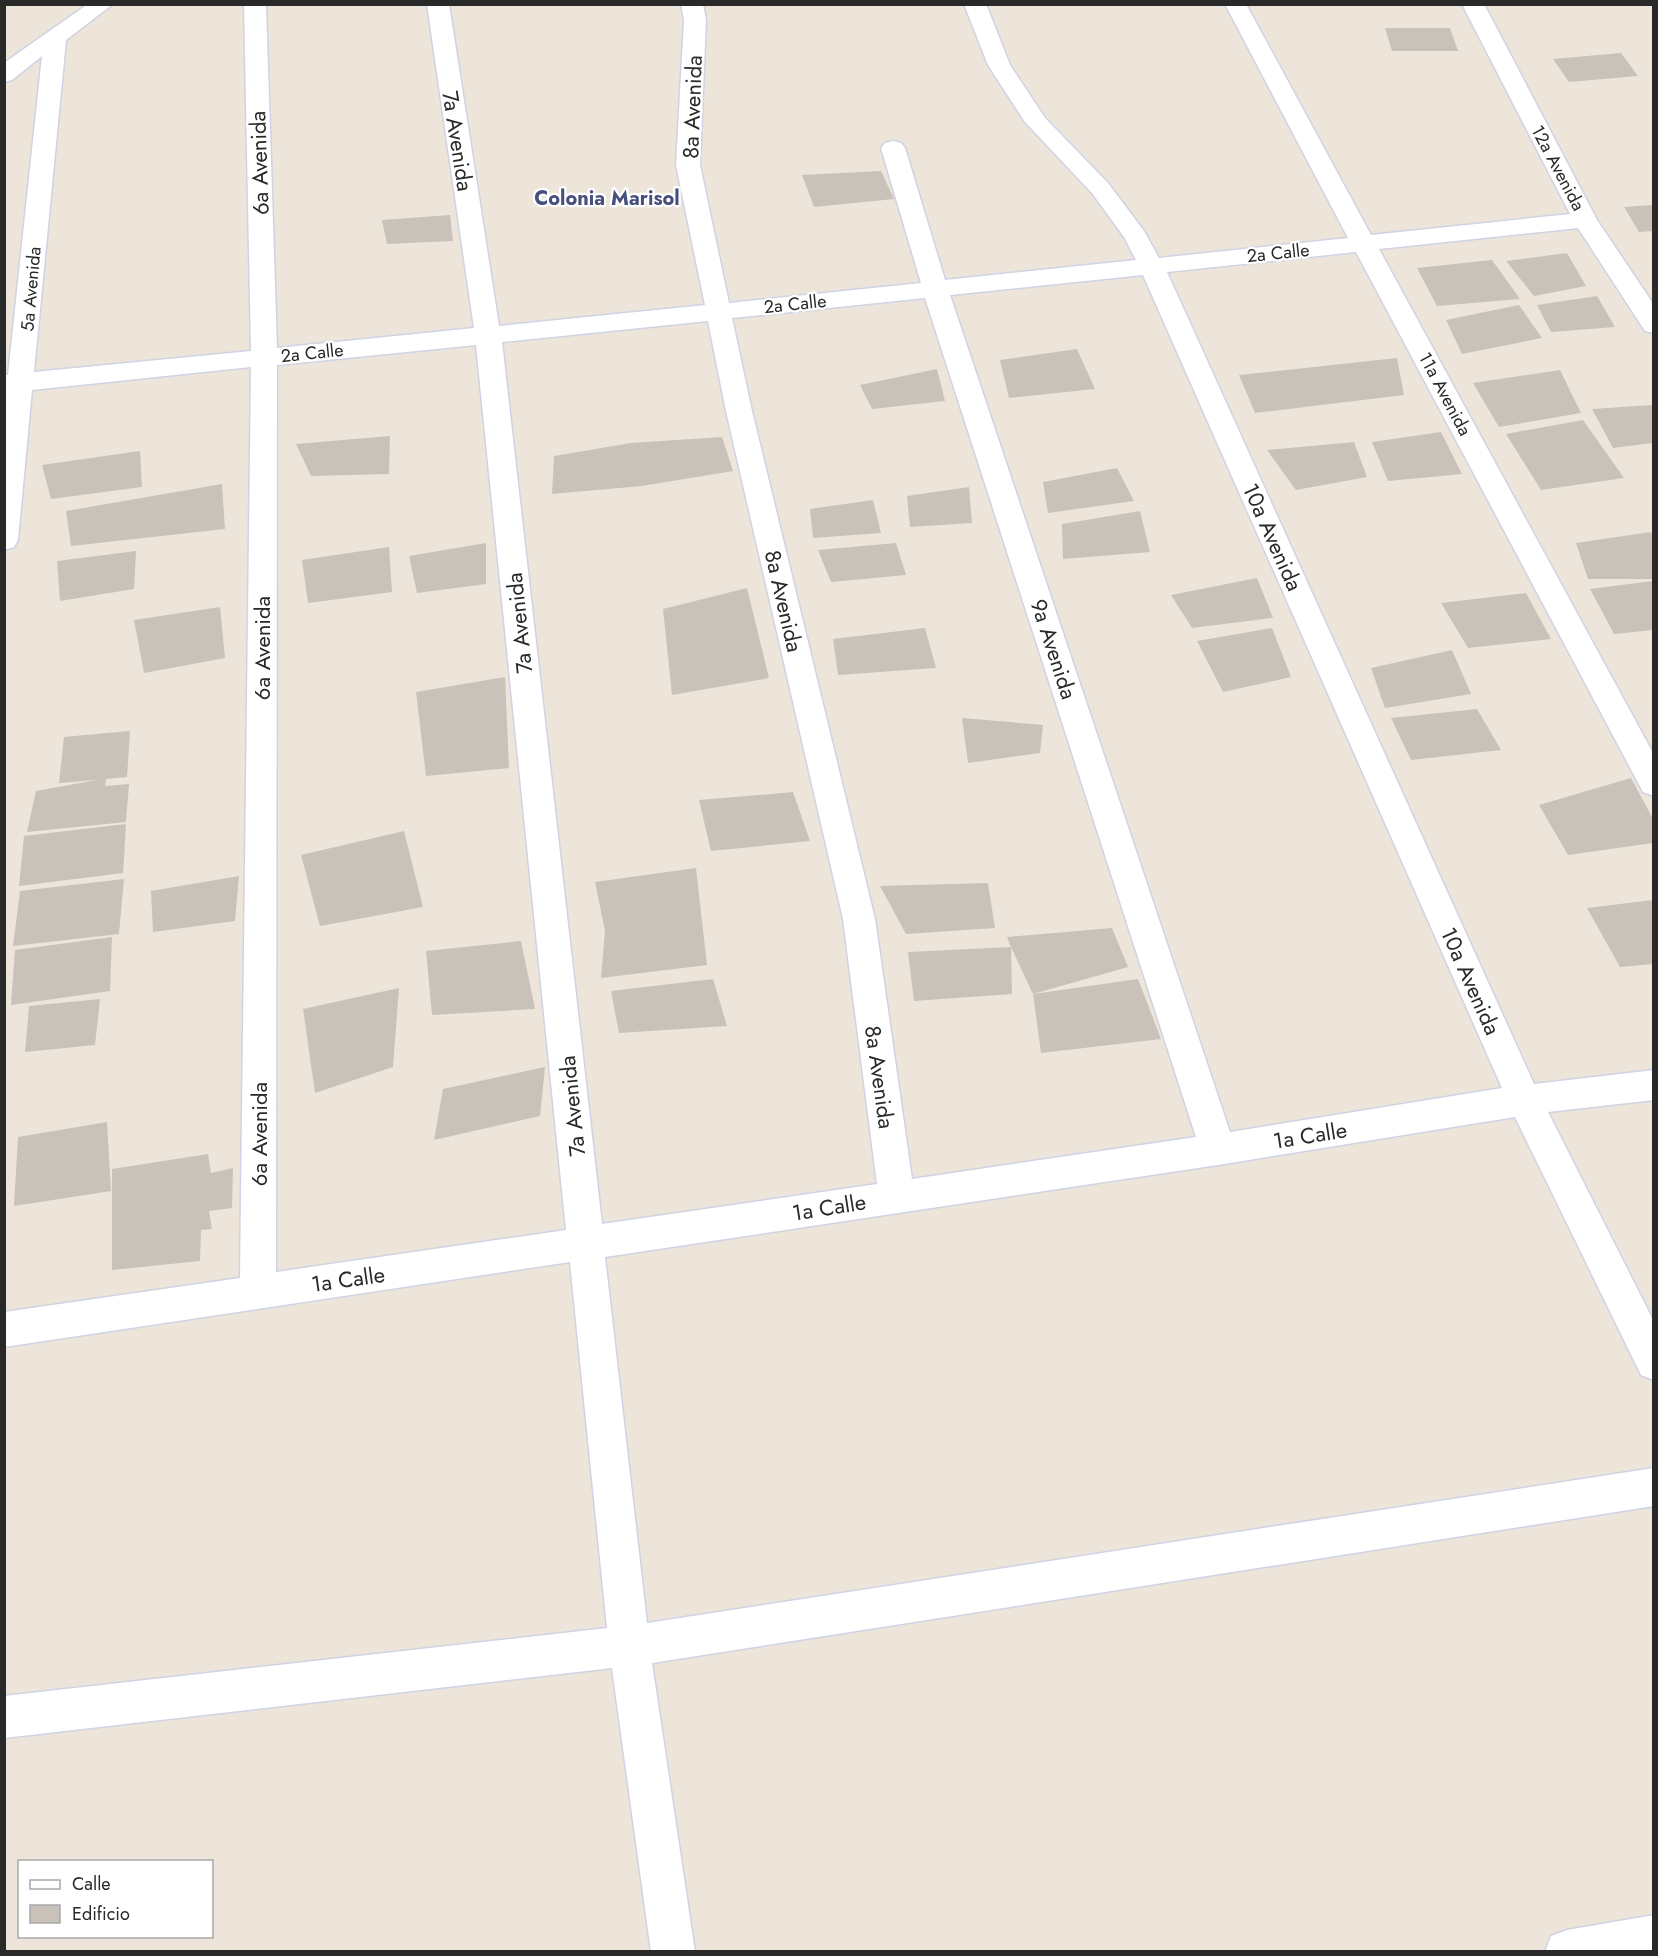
<svg xmlns="http://www.w3.org/2000/svg" width="1658" height="1956" viewBox="0 0 1658 1956" font-family="Jost,sans-serif">
  <rect width="100%" height="100%" fill="#ede5da"/>
  <g fill="#c8c2ba">
    <path d="M 1385,28 L 1450,28 L 1458,51 L 1392,51 Z"/>
    <path d="M 1621,53 L 1638,76 L 1569,82 L 1553,59 Z"/>
    <path d="M 881,171 L 894,199 L 814,207 L 802,175 Z"/>
    <path d="M 1653,205 L 1653,231 L 1639,232 L 1624,207 Z"/>
    <path d="M 450,215 L 453,241 L 387,244 L 382,220 Z"/>
    <path d="M 1567,253 L 1586,286 L 1534,296 L 1506,261 Z"/>
    <path d="M 1492,260 L 1520,299 L 1437,306 L 1417,268 Z"/>
    <path d="M 1597,296 L 1615,327 L 1551,332 L 1537,305 Z"/>
    <path d="M 1519,305 L 1542,338 L 1462,354 L 1446,320 Z"/>
    <path d="M 1077,349 L 1095,389 L 1009,398 L 1000,360 Z"/>
    <path d="M 1397,358 L 1404,395 L 1255,413 L 1239,375 Z"/>
    <path d="M 937,369 L 945,401 L 872,409 L 860,385 Z"/>
    <path d="M 1560,370 L 1581,413 L 1499,427 L 1473,383 Z"/>
    <path d="M 1653,405 L 1653,443 L 1613,448 L 1592,409 Z"/>
    <path d="M 1583,420 L 1624,478 L 1541,490 L 1506,434 Z"/>
    <path d="M 1441,432 L 1462,474 L 1388,481 L 1372,442 Z"/>
    <path d="M 390,436 L 389,474 L 311,476 L 296,444 Z"/>
    <path d="M 722,437 L 733,471 L 642,486 L 552,494 L 554,456 L 631,443 Z"/>
    <path d="M 1354,442 L 1367,477 L 1296,490 L 1267,450 Z"/>
    <path d="M 140,451 L 142,487 L 51,499 L 42,465 Z"/>
    <path d="M 1117,468 L 1134,501 L 1048,513 L 1043,482 Z"/>
    <path d="M 222,484 L 225,529 L 71,546 L 66,511 Z"/>
    <path d="M 969,487 L 972,523 L 910,527 L 907,496 Z"/>
    <path d="M 873,500 L 881,533 L 813,538 L 810,509 Z"/>
    <path d="M 1140,511 L 1150,552 L 1063,559 L 1062,524 Z"/>
    <path d="M 1651,532 L 1653,538 L 1653,579 L 1588,579 L 1576,543 Z"/>
    <path d="M 486,543 L 486,584 L 417,593 L 409,556 Z"/>
    <path d="M 896,543 L 906,575 L 831,582 L 818,550 Z"/>
    <path d="M 389,547 L 392,592 L 308,603 L 302,560 Z"/>
    <path d="M 136,551 L 134,589 L 60,601 L 57,561 Z"/>
    <path d="M 1257,578 L 1273,618 L 1192,628 L 1171,595 Z"/>
    <path d="M 1653,581 L 1653,630 L 1614,634 L 1590,589 Z"/>
    <path d="M 747,588 L 769,678 L 672,695 L 663,609 Z"/>
    <path d="M 1526,593 L 1551,639 L 1468,648 L 1441,603 Z"/>
    <path d="M 220,607 L 225,658 L 144,673 L 134,620 Z"/>
    <path d="M 925,628 L 936,668 L 838,675 L 833,639 Z"/>
    <path d="M 1272,628 L 1291,677 L 1223,692 L 1197,641 Z"/>
    <path d="M 1452,650 L 1471,694 L 1385,708 L 1371,668 Z"/>
    <path d="M 505,677 L 509,768 L 426,776 L 416,692 Z"/>
    <path d="M 1477,709 L 1501,750 L 1411,760 L 1391,718 Z"/>
    <path d="M 962,718 L 1043,725 L 1040,753 L 968,763 Z"/>
    <path d="M 130,731 L 127,777 L 106,779 L 105,786 L 129,784 L 126,822 L 27,832 L 36,791 L 97,780 L 59,783 L 64,737 Z"/>
    <path d="M 1631,778 L 1653,819 L 1653,843 L 1568,855 L 1539,805 Z"/>
    <path d="M 793,792 L 810,841 L 711,851 L 699,800 Z"/>
    <path d="M 126,824 L 123,873 L 19,886 L 24,836 Z"/>
    <path d="M 404,831 L 423,907 L 320,926 L 301,855 Z"/>
    <path d="M 696,868 L 707,965 L 601,978 L 605,931 L 595,882 Z"/>
    <path d="M 239,876 L 235,921 L 153,932 L 151,891 Z"/>
    <path d="M 124,879 L 119,934 L 13,946 L 20,891 Z"/>
    <path d="M 988,883 L 995,928 L 906,934 L 880,886 Z"/>
    <path d="M 1653,900 L 1653,964 L 1620,967 L 1587,908 Z"/>
    <path d="M 1112,928 L 1128,967 L 1033,994 L 1011,947 L 1012,994 L 914,1001 L 908,952 L 1011,947 L 1007,937 Z"/>
    <path d="M 112,937 L 110,991 L 11,1005 L 15,950 Z"/>
    <path d="M 521,941 L 535,1009 L 432,1015 L 426,951 Z"/>
    <path d="M 713,979 L 727,1026 L 619,1033 L 611,991 Z"/>
    <path d="M 1138,979 L 1161,1039 L 1041,1053 L 1033,994 Z"/>
    <path d="M 399,988 L 393,1067 L 315,1093 L 303,1009 Z"/>
    <path d="M 100,999 L 95,1045 L 25,1052 L 29,1006 Z"/>
    <path d="M 545,1067 L 540,1116 L 434,1140 L 443,1089 Z"/>
    <path d="M 107,1122 L 111,1191 L 14,1206 L 18,1137 Z"/>
    <path d="M 208,1154 L 211,1173 L 233,1168 L 232,1208 L 209,1211 L 212,1229 L 201,1230 L 200,1261 L 112,1270 L 112,1169 Z"/>
  </g>
  <g fill="none" stroke-linecap="round" stroke-linejoin="round">
    <g stroke="#cfd3e4" stroke-width="3">
      <g id="minor">
        <path d="M 88,4 L 113,4 L 66,40 L 34,372 L 251,351 L 244,4 L 266,4 L 277,348 L 474,328 L 427,4 L 449,4 L 499,326 L 705,305 L 676,165 L 684,20 L 681,4 L 703,4 L 706,20 L 700,165 L 729,303 L 921,283 L 881,148 L 885,143 L 893,141 L 901,143 L 905,148 L 945,280 L 1136,260 L 1124,237 L 1092,193 L 1025,122 L 988,65 L 964,4 L 986,4 L 1010,65 L 1045,118 L 1108,183 L 1144,231 L 1159,258 L 1348,238 L 1225,4 L 1246,4 L 1371,235 L 1570,214 L 1462,4 L 1484,4 L 1597,220 L 1654,305 L 1654,333 L 1645,331 L 1578,228 L 1379,249 L 1654,755 L 1654,796 L 1643,792 L 1356,252 L 1167,272 L 1534,1084 L 1654,1070 L 1654,1100 L 1548,1112 L 1654,1322 L 1654,1380 L 1641,1375 L 1515,1117 L 1218,1165 L 605,1257 L 647,1623 L 1654,1468 L 1654,1506 L 652,1663 L 695,1952 L 651,1952 L 612,1668 L 4,1738 L 4,1696 L 607,1628 L 570,1262 L 4,1347 L 4,1312 L 240,1278 L 251,367 L 32,390 L 18,540 L 14,547 L 4,550 L 4,375 L 8,375 L 42,56 L 12,80 L 4,82 L 4,63 ZM 1143,275 L 1502,1088 L 1230,1132 L 950,295 ZM 925,298 L 1196,1137 L 912,1179 L 875,919 L 752,411 L 732,318 ZM 708,321 L 726,411 L 843,919 L 877,1184 L 602,1224 L 502,342 ZM 476,345 L 566,1230 L 276,1272 L 277,365 Z"/>
        <path d="M 1654,1915 L 1654,1952 L 1545,1952 L 1551,1936 L 1567,1930 Z"/>
      </g>
    </g>
    <use href="#minor" fill="#fff" fill-rule="evenodd"/>
  </g>
  <g text-anchor="middle" dominant-baseline="central" stroke-width="4.5" stroke-linejoin="round" paint-order="stroke">
    <g font-size="18" fill="#292929" stroke="#fff">
      <text transform="translate(1558 168) rotate(62)">12a Avenida</text>
      <text transform="translate(1278 253) rotate(-6)">2a Calle</text>
      <text transform="translate(31 289) rotate(-85)">5a Avenida</text>
      <text transform="translate(795 304) rotate(-6)">2a Calle</text>
      <text transform="translate(312 353) rotate(-6)">2a Calle</text>
      <text transform="translate(1445 394) rotate(62)">11a Avenida</text>
    </g>
    <g font-size="20" font-weight="bold" fill="#464f7e" stroke="#fff">
      <text x="607" y="198">Colonia Marisol</text>
    </g>
    <g font-size="22" fill="#292929" stroke="#fff">
      <text transform="translate(692 107) rotate(-88)">8a Avenida</text>
      <text transform="translate(458 141) rotate(81)">7a Avenida</text>
      <text transform="translate(259 163) rotate(-92)">6a Avenida</text>
      <text transform="translate(1273 537) rotate(66)">10a Avenida</text>
      <text transform="translate(784 601) rotate(77)">8a Avenida</text>
      <text transform="translate(519 623) rotate(-96)">7a Avenida</text>
      <text transform="translate(262 648) rotate(-90)">6a Avenida</text>
      <text transform="translate(1054 649) rotate(72)">9a Avenida</text>
      <text transform="translate(1471 981) rotate(66)">10a Avenida</text>
      <text transform="translate(880 1077) rotate(82)">8a Avenida</text>
      <text transform="translate(572 1106) rotate(-96)">7a Avenida</text>
      <text transform="translate(259 1134) rotate(-90)">6a Avenida</text>
      <text transform="translate(1310 1135) rotate(-9)">1a Calle</text>
      <text transform="translate(829 1207) rotate(-9)">1a Calle</text>
      <text transform="translate(348 1279) rotate(-8)">1a Calle</text>
    </g>
  </g>
  <rect width="1658" height="1956" fill="none" stroke="#292929" stroke-width="12"/>
  <rect x="18" y="1860" width="195" height="78" fill="#ffffff" stroke="#a9a9a9" stroke-width="1.5"/>
  <rect x="30" y="1880" width="30" height="9" fill="#ffffff" stroke="#a9a9a9" stroke-width="1.5"/>
  <text x="72" y="1890" font-size="18" fill="#292929">Calle</text>
  <rect x="30" y="1905" width="30" height="18" fill="#c8c2ba" stroke="#a9a9a9" stroke-width="1.5"/>
  <text x="72" y="1920" font-size="18" fill="#292929">Edificio</text>
</svg>
